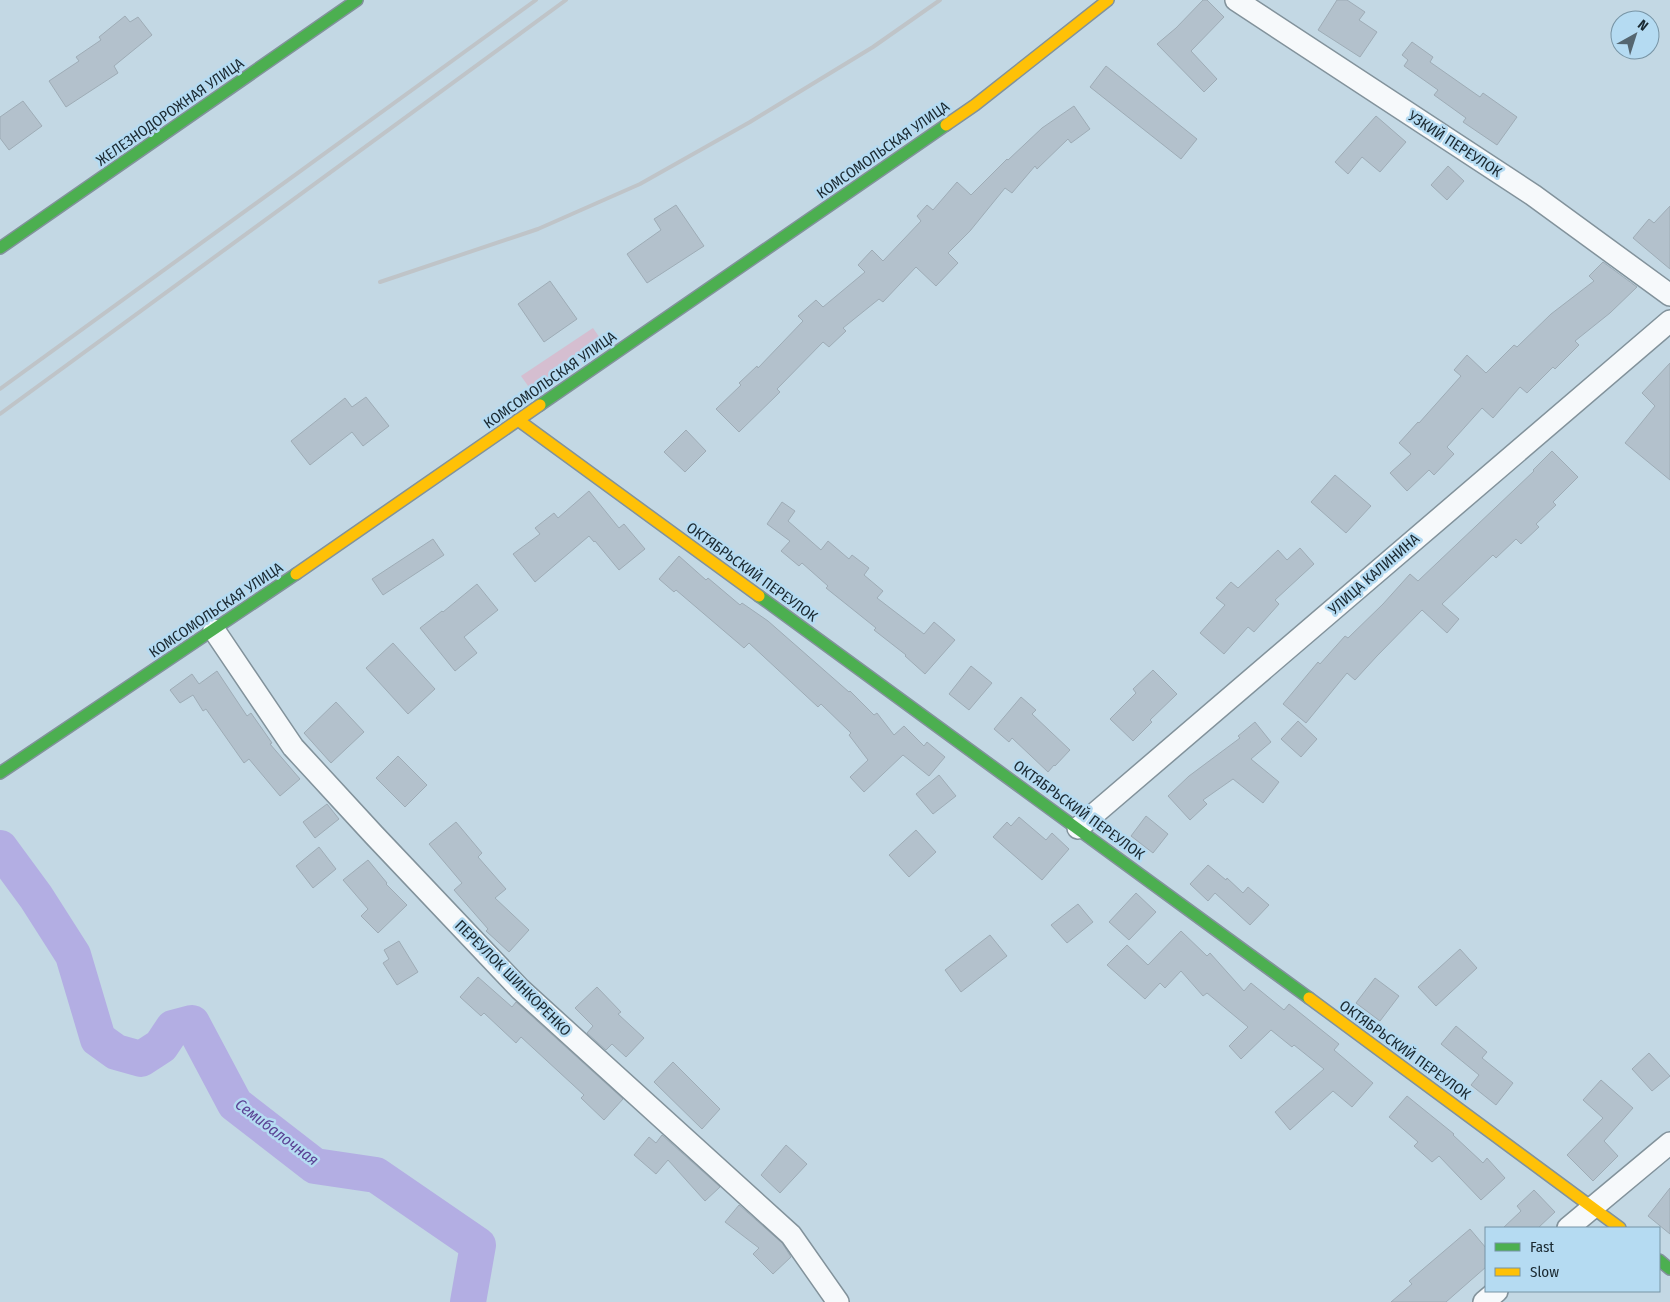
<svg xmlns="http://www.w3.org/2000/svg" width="1670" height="1302" viewBox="0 0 1670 1302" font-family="'Fira Sans Condensed',sans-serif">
  <rect width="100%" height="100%" fill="#c3d8e4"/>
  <path fill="#d5bed0" d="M 593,328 L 602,341 L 531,390 L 521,376 Z"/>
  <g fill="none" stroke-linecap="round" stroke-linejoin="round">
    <path stroke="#b3aee3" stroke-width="36" d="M 0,848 L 36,897 L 73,955 L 98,1039 L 116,1052 L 141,1059 L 161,1046 L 173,1028 L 192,1023 L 235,1104 L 315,1166 L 376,1175 L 478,1245 L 468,1302"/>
  </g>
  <g fill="#b3c1cc" stroke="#9eacb6">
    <path d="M 1203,0 L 1207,0 L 1224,17 L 1191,51 L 1217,79 L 1204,92 L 1157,44 L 1176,28 Z"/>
    <path d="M 1337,0 L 1347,0 L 1365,12 L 1359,20 L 1377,32 L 1360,57 L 1318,30 Z"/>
    <path d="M 125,16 L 130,22 L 138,17 L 152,35 L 114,66 L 118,73 L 66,107 L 49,81 L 79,61 L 76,57 L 101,40 L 99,37 Z"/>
    <path d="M 1412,42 L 1433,57 L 1430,62 L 1480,97 L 1483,93 L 1517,117 L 1497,145 L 1463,122 L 1466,118 L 1434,95 L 1438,90 L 1404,66 L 1408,60 L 1402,55 Z"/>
    <path d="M 1106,66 L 1197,139 L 1181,159 L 1090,87 Z"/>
    <path d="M 23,101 L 42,126 L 9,150 L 0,138 L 0,117 Z"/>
    <path d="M 1074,106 L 1090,129 L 1071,143 L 1068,139 L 1037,169 L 1035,166 L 1012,193 L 1005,188 L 970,231 L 948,253 L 958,263 L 936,286 L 916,267 L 883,302 L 879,299 L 843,328 L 846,331 L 829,347 L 823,342 L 777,389 L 780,392 L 739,432 L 716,409 L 741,385 L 739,383 L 757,366 L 758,368 L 803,321 L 798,316 L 816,300 L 823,307 L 865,272 L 858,265 L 872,250 L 883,261 L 921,221 L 917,216 L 927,205 L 933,210 L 957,182 L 971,195 L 1007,159 L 1008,160 L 1042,128 Z"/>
    <path d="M 1376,116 L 1406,142 L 1380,172 L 1362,157 L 1348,174 L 1335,162 Z"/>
    <path d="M 1448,166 L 1464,181 L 1447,200 L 1431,185 Z"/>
    <path d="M 676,205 L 704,246 L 647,283 L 627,254 L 661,230 L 654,219 Z"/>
    <path d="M 1670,206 L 1670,269 L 1633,238 L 1649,219 L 1654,223 Z"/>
    <path d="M 1603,262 L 1637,287 L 1610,313 L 1575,341 L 1579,345 L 1555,369 L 1553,367 L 1527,393 L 1520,387 L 1493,418 L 1482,408 L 1447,447 L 1454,454 L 1434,475 L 1429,470 L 1407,491 L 1390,473 L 1411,454 L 1399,443 L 1418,422 L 1419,423 L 1461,376 L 1454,370 L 1467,355 L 1486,373 L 1514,345 L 1517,347 L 1551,314 L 1594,281 L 1589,276 Z"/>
    <path d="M 550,281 L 577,319 L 544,342 L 518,304 Z"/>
    <path d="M 1670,363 L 1670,480 L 1625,443 L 1655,406 L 1642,393 Z"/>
    <path d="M 366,397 L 389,426 L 363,446 L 352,432 L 310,465 L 291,441 L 345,398 L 352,407 Z"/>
    <path d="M 686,430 L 706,451 L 685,472 L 664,452 Z"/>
    <path d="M 1552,451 L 1578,477 L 1553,502 L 1556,505 L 1536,524 L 1539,527 L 1521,544 L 1516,539 L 1496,558 L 1493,555 L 1442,604 L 1459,619 L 1447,633 L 1422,610 L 1377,656 L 1355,680 L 1347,673 L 1306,723 L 1283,704 L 1318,662 L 1320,664 L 1345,636 L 1348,638 L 1383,604 L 1410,574 L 1418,581 L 1534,471 L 1533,470 Z"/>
    <path d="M 1335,475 L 1371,506 L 1346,533 L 1311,502 Z"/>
    <path d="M 589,491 L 619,528 L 624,524 L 645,549 L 619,570 L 595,541 L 594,542 L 589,536 L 535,582 L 513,554 L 540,534 L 535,528 L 554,513 L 558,518 Z"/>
    <path d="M 782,502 L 795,511 L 788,521 L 821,550 L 828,541 L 849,559 L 852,555 L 869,568 L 864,575 L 883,591 L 877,598 L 924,634 L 934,622 L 955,640 L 925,674 L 905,656 L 906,655 L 874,630 L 876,628 L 826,588 L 828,586 L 802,563 L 799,566 L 781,551 L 790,541 L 767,524 Z"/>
    <path d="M 433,539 L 444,555 L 383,595 L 372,579 Z"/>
    <path d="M 1300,548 L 1314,564 L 1275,600 L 1279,604 L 1254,632 L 1248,627 L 1224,654 L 1200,633 L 1225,605 L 1216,598 L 1231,582 L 1238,588 L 1278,550 L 1287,560 Z"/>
    <path d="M 679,556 L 706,580 L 708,578 L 740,605 L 742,603 L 768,621 L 849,692 L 850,691 L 874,715 L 877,713 L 894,735 L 904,726 L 924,746 L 927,742 L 945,757 L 929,776 L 903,755 L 864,792 L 850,777 L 868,760 L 849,735 L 851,733 L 821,704 L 818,707 L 749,643 L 744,648 L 676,590 L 674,592 L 659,579 Z"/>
    <path d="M 477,584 L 498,610 L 464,637 L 477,653 L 455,671 L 420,628 L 442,611 L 443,612 Z"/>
    <path d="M 393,643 L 435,689 L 408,714 L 366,668 Z"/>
    <path d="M 971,666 L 992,683 L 969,710 L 949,694 Z"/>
    <path d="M 1153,670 L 1177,694 L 1150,720 L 1152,722 L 1133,741 L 1110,719 L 1136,693 L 1133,689 Z"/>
    <path d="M 217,671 L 247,716 L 251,713 L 272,743 L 270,744 L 300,779 L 280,796 L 249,759 L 244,763 L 206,709 L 203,711 L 193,695 L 180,703 L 170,690 L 192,674 L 199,684 Z"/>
    <path d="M 1021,697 L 1036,710 L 1032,714 L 1070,750 L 1055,766 L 1054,765 L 1048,772 L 1012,738 L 1009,742 L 994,729 Z"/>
    <path d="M 336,702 L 364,732 L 331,763 L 304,733 Z"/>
    <path d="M 1298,721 L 1317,739 L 1301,757 L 1281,739 Z"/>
    <path d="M 1255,722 L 1271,742 L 1251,759 L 1279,782 L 1263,803 L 1233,779 L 1203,800 L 1207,804 L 1190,820 L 1168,796 L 1189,776 L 1240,738 L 1238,736 Z"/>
    <path d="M 398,756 L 427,785 L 405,807 L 376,778 Z"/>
    <path d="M 939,775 L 956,796 L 933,814 L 916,794 Z"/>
    <path d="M 327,804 L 339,819 L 315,838 L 303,822 Z"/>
    <path d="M 1146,816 L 1168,834 L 1153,853 L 1131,836 Z"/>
    <path d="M 1019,817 L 1046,840 L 1052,833 L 1069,849 L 1042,880 L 993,837 L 1007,822 L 1011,826 Z"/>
    <path d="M 456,822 L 482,853 L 478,857 L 506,889 L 495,898 L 529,930 L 509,952 L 486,931 L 488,929 L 454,890 L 462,883 L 429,844 Z"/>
    <path d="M 916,830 L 936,852 L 909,877 L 889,855 Z"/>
    <path d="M 319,847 L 336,869 L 313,888 L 296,866 Z"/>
    <path d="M 368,860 L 387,883 L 386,884 L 407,905 L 378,933 L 361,916 L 368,909 L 343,880 Z"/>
    <path d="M 1208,865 L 1226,880 L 1227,878 L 1243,893 L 1248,887 L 1269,905 L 1250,925 L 1215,893 L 1208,901 L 1190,884 Z"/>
    <path d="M 1136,893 L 1156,912 L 1129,940 L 1109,922 Z"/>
    <path d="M 1078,904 L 1093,922 L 1067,943 L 1051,925 Z"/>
    <path d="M 1181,931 L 1207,956 L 1210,953 L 1244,991 L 1251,983 L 1284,1010 L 1289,1004 L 1339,1044 L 1334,1050 L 1373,1083 L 1352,1107 L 1333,1091 L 1290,1130 L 1275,1112 L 1324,1069 L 1294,1045 L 1292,1047 L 1271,1030 L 1241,1059 L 1229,1046 L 1248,1027 L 1207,993 L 1203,996 L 1181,971 L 1165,988 L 1160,983 L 1145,999 L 1107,965 L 1127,945 L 1148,965 Z"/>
    <path d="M 990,935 L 1007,956 L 961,992 L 945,970 Z"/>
    <path d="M 399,941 L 418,972 L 397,985 L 383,963 L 389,959 L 384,950 Z"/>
    <path d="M 1460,949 L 1477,968 L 1436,1006 L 1418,987 Z"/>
    <path d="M 478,977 L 512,1007 L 516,1002 L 623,1099 L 604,1120 L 581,1098 L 584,1095 L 521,1037 L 516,1043 L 484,1013 L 481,1016 L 460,997 Z"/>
    <path d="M 1375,978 L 1399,996 L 1380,1021 L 1356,1003 Z"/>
    <path d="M 597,987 L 621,1012 L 618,1014 L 644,1038 L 626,1057 L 612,1044 L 606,1050 L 587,1033 L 593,1026 L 575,1008 Z"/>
    <path d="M 1456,1026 L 1487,1052 L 1482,1058 L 1513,1083 L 1496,1105 L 1471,1085 L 1479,1075 L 1441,1044 Z"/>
    <path d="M 1649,1053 L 1670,1076 L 1652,1091 L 1632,1069 Z"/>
    <path d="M 673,1062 L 720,1109 L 702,1129 L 654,1082 Z"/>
    <path d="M 1601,1080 L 1633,1108 L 1604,1141 L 1618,1156 L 1593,1181 L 1567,1155 L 1603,1118 L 1583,1100 Z"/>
    <path d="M 1407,1096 L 1454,1134 L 1453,1135 L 1483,1163 L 1487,1158 L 1505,1178 L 1481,1200 L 1439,1156 L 1432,1162 L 1414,1146 L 1418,1142 L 1389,1117 Z"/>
    <path d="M 662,1135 L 720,1187 L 705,1201 L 668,1160 L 656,1174 L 634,1155 L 649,1137 L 656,1143 Z"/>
    <path d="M 786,1145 L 807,1164 L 780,1193 L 761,1175 Z"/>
    <path d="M 1670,1188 L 1670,1234 L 1648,1216 Z"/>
    <path d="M 1534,1190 L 1555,1212 L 1538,1228 L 1503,1228 L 1521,1211 L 1517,1206 Z"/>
    <path d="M 739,1205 L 782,1243 L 791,1257 L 773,1274 L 753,1254 L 759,1248 L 725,1222 Z"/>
    <path d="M 1470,1229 L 1486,1248 L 1486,1267 L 1446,1302 L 1391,1302 L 1412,1284 L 1409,1281 Z"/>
  </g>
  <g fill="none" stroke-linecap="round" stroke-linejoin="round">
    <g stroke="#82929b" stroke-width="24">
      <g id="street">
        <path d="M 1236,0 L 1533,195 L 1670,295"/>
        <path d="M 214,630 L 293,747 L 374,835 L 520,989 L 791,1235 L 838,1302"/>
        <path d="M 1078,828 L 1670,321"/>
        <path d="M 1568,1228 L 1670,1143"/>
        <path d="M 1484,1302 L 1497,1291"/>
      </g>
    </g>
    <g stroke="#82929b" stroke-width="14">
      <g id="fast">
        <path d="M 0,248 L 357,0"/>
        <path d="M 540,405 L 946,125"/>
        <path d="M 759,596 L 1309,998"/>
        <path d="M 0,773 L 296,574"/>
        <path d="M 1659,1260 L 1670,1269"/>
      </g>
    </g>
    <g stroke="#82929b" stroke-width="14">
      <g id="slow">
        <path d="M 946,125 L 975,105 L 1108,0"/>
        <path d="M 518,420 L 759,596"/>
        <path d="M 296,574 L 540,405"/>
        <path d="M 1309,998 L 1620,1228"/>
      </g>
    </g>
    <use href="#street" stroke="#f6f9fb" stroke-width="21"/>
    <use href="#fast" stroke="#4caf50" stroke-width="11"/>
    <use href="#slow" stroke="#ffc107" stroke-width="11"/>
    <g stroke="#bfc4c8" stroke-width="4">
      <path d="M 380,282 L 538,229 L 640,184 L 750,122 L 873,47 L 940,0"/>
      <path d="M 0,389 L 536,0"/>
      <path d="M 0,414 L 566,0"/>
    </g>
  </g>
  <g text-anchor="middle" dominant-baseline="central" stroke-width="5" stroke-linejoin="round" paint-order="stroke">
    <g font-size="15" fill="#1a2931" stroke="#b5dbf2">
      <text transform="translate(170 112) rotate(-35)">ЖЕЛЕЗНОДОРОЖНАЯ УЛИЦА</text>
      <text transform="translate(1455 144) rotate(33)">УЗКИЙ ПЕРЕУЛОК</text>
      <text transform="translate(883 150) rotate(-35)">КОМСОМОЛЬСКАЯ УЛИЦА</text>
      <text transform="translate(550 380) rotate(-35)">КОМСОМОЛЬСКАЯ УЛИЦА</text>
      <text transform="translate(752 572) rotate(36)">ОКТЯБРЬСКИЙ ПЕРЕУЛОК</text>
      <text transform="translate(1374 574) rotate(-41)">УЛИЦА КАЛИНИНА</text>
      <text transform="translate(216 610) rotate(-34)">КОМСОМОЛЬСКАЯ УЛИЦА</text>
      <text transform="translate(1079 810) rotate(36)">ОКТЯБРЬСКИЙ ПЕРЕУЛОК</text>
      <text transform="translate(513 978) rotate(45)">ПЕРЕУЛОК ШИНКОРЕНКО</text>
      <text transform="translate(1405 1050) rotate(36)">ОКТЯБРЬСКИЙ ПЕРЕУЛОК</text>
    </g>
    <g font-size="16" font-style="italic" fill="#5b4395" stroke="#b5dbf2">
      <text transform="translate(277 1132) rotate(37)">Семибалочная</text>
    </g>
  </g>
  <rect x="1485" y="1227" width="175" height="65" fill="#b5dbf2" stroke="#7794a5"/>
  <rect x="1495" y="1243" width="25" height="8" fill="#4caf50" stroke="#7794a5"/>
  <text x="1530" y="1252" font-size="15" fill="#1a2931">Fast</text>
  <rect x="1495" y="1268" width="25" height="8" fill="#ffc107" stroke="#7794a5"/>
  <text x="1530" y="1277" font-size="15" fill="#1a2931">Slow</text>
  <g transform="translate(1635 35) rotate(39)"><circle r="24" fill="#b5dbf2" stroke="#7794a5"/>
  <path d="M0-4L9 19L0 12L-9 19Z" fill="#556670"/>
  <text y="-8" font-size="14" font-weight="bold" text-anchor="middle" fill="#1a2931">N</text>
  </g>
</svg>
